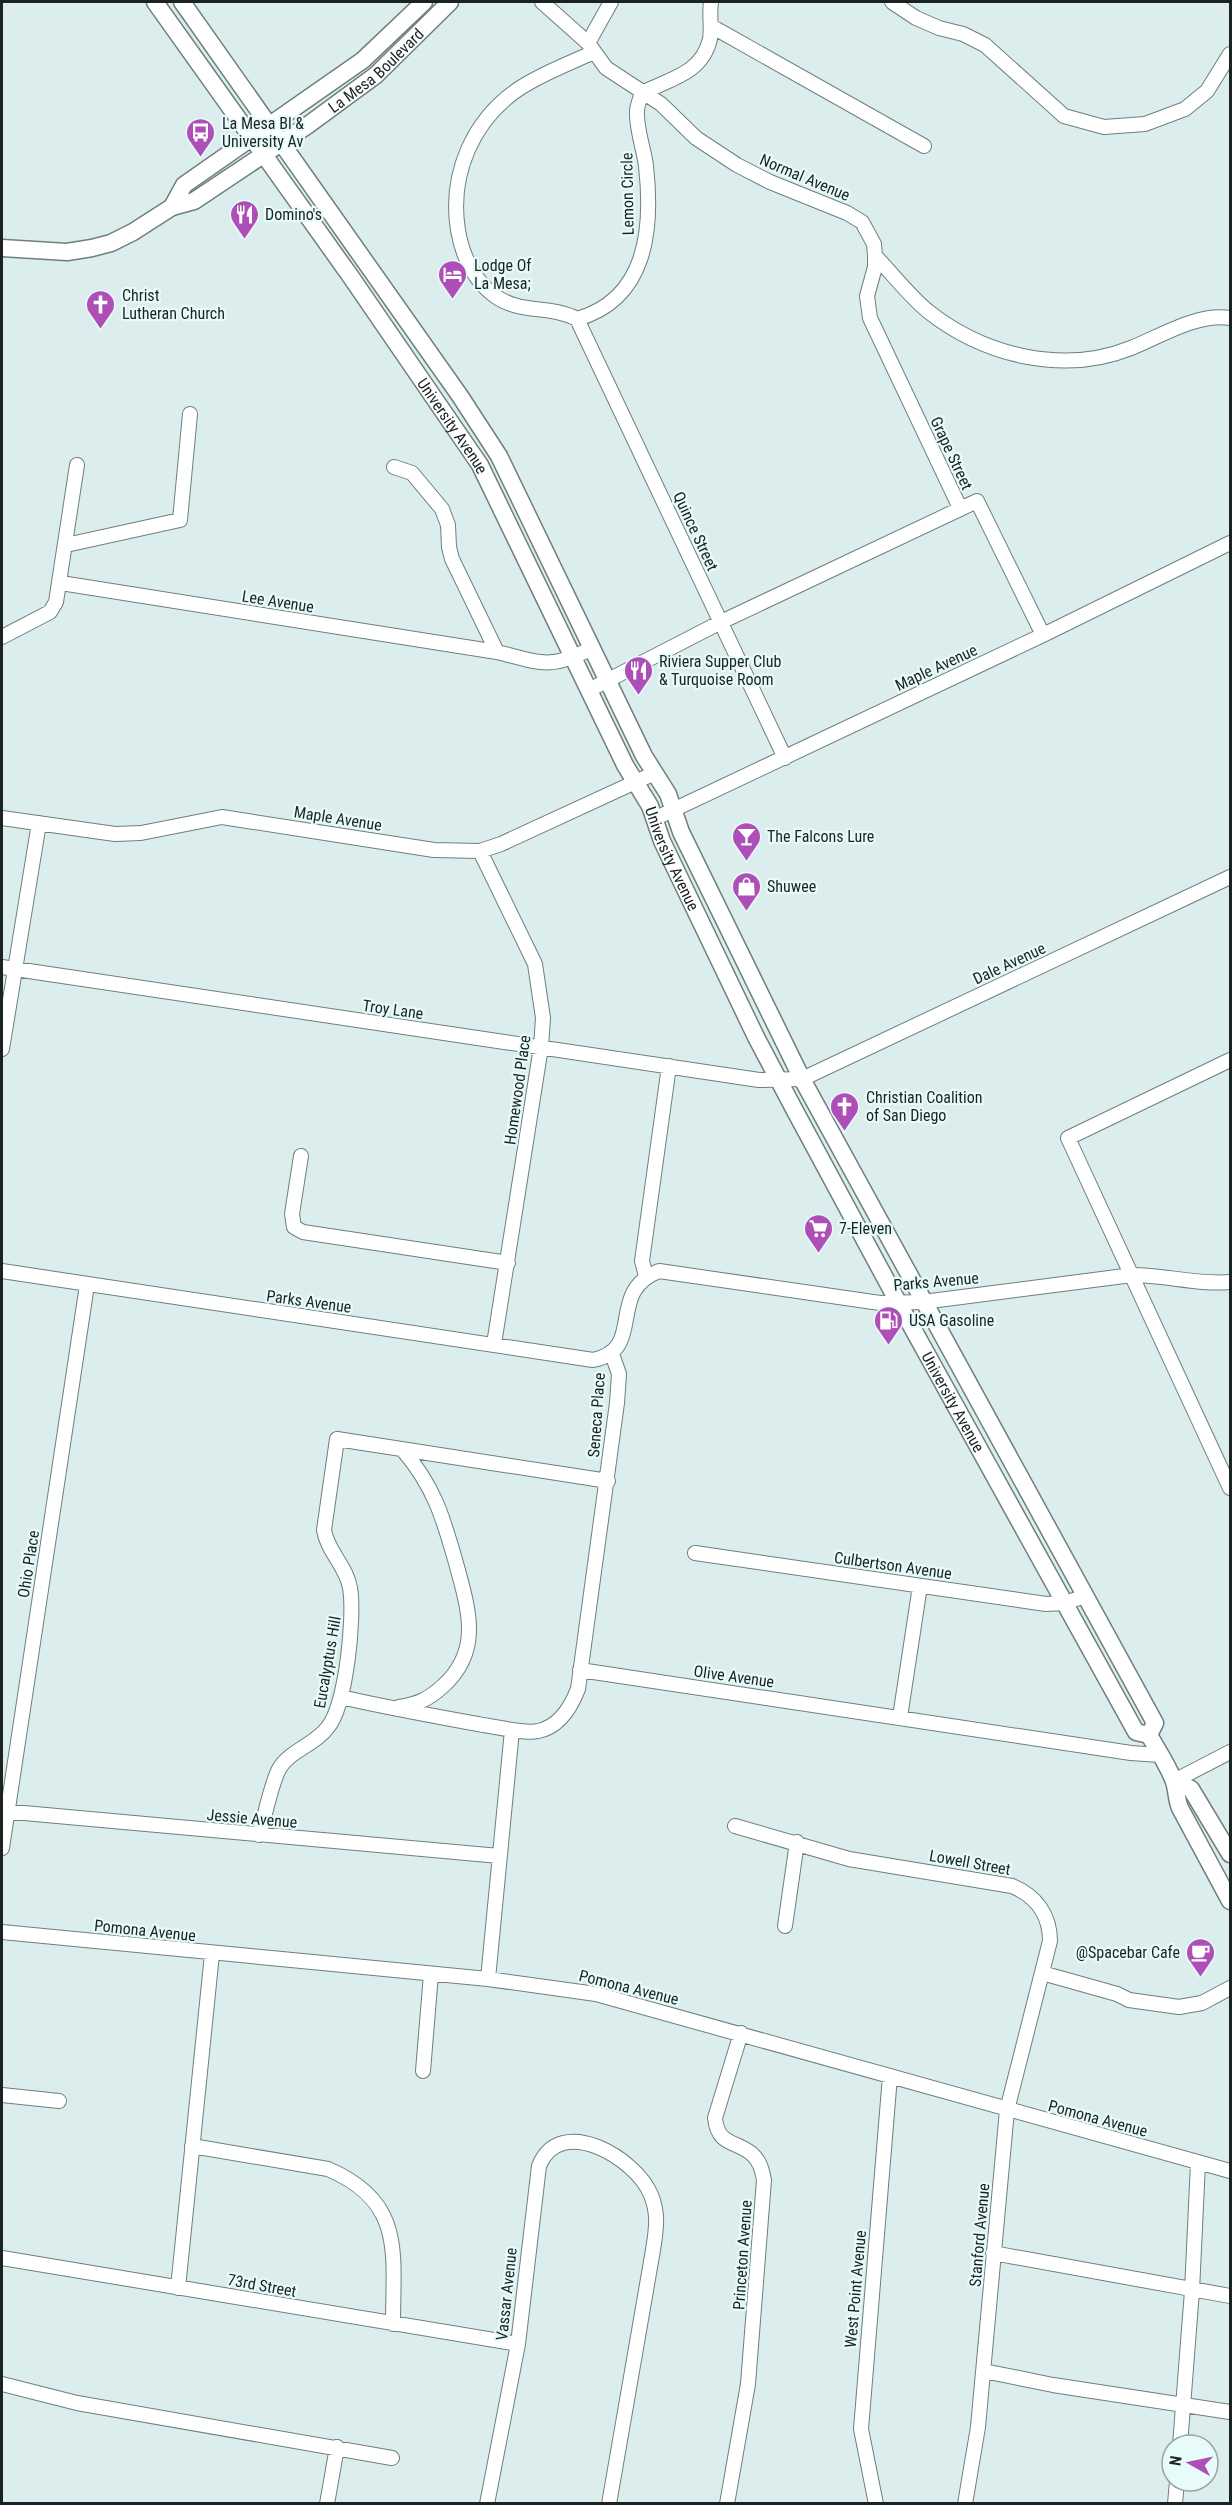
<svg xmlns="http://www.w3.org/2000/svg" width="1232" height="2505" font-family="'Roboto Condensed',sans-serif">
  <rect width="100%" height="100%" fill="#dbeeed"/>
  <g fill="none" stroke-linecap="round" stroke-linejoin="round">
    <defs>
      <path id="minor" d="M542,2L588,43L606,68L661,104L696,138L737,165L770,182L847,213L862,222L874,244L875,256C893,274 909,296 929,312C985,356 1064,375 1131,348C1161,336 1197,313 1230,318
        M892,2L916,18L939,28L963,34L985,45L1064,116L1104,127L1145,124L1185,109L1207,91L1230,54
        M711,26L924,146
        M588,43L611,2
        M594,52C570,63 543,73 520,88C473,119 449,174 458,230C462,255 474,281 495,296C520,314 551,305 577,319C647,299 653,229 646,166C644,149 636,129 637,111C637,106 640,99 642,93C669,79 702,74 710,39C712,27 709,14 711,2
        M875,256V267L867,296L870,318L960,508
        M577,319L785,758
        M394,467L412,473L442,509L448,525L449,547L452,559L497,652
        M66,545L180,520L190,414
        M61,583L497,652C541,663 550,670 592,648
        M2,637L50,612L56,602L77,465
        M589,690L721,622L977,501L1043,635
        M2,818L115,834L141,833L222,817L434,850L480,851L501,844L655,773
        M654,819L1043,635L1230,543
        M480,851L535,964L543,1018L541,1047L494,1344
        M2,967L759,1080L802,1079L1230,877
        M2,1049L39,823
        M1230,1060L1068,1138L1230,1488
        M301,1156L292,1214L294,1227L303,1232L508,1263
        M2,1271L593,1360C647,1349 605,1292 659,1271L880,1303L923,1302L1132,1275C1165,1275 1198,1285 1230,1282
        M646,1276L642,1261L669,1066
        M695,1553L1046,1604L1065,1603L1085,1596
        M580,1670L1131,1753L1160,1755
        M341,1697C388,1708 435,1716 483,1725C498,1727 524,1734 538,1731C559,1727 571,1707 578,1689L617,1403L619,1374L612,1354
        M399,1707C418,1704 429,1699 443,1686C483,1650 468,1608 456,1563C443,1517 434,1486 402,1449
        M900,1717L920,1586
        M1174,1781L1230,1752
        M2,1811L499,1856
        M735,1826L849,1859L1012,1886C1036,1896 1050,1915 1050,1941L1007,2110L978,2427L965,2504
        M259,1835C265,1817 271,1784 279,1769C289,1751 316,1744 328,1727C346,1706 355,1616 350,1588C347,1567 327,1551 324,1530L337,1439L608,1481
        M2,1848L87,1285
        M785,1926L797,1842
        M2,1932L488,1979L596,1994L1230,2171
        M1042,1973L1117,1994L1129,2000L1179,2007L1202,2003L1230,1988
        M488,1979L512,1730
        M423,2071L431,1974
        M2,2095L59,2101
        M192,2146L328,2169C405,2202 393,2253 393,2324
        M993,2253L1230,2296
        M2,2258L518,2344
        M178,2288L212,1954
        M984,2371L1053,2385L1230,2412
        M2,2384L77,2403L392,2458
        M1180,2445L1192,2291L1198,2163
        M327,2504L337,2447
        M487,2504L518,2344L539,2166C560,2113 636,2158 651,2195C659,2214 656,2231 653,2250L609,2504
        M727,2504L748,2384L764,2180C762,2170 760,2161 752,2154C735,2140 718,2146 715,2118L741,2033
        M876,2504L861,2429L890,2076
        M1175,2504L1177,2481"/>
      <g id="major">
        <path id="s1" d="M155,2L351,277L480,465L625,765L650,806L662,841L756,1037L794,1109L898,1302L1136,1732L1149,1735C1157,1749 1167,1764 1173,1779C1177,1788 1176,1799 1180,1808L1230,1901"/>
        <path d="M182,2L460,396L499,456L644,756L668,794L681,832L802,1079L1155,1723L1149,1735"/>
        <path d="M172,207L184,185L363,60L424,2"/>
        <path id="s2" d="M2,248L67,252L92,248L111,243L133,232L172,207L194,201L308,125L376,75L450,2"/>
        <path d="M1174,1781L1191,1789L1230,1854"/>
      </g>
    </defs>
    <use href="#minor" stroke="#6e7f7e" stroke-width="16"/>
    <use href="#major" stroke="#6e7f7e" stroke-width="19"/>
    <use href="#minor" stroke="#fff" stroke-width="14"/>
    <use href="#major" stroke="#fff" stroke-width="16"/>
  </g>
  <defs>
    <symbol id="bus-pin" viewBox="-11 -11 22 30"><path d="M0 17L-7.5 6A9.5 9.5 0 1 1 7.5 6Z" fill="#ae4fb8" stroke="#e8fbfb"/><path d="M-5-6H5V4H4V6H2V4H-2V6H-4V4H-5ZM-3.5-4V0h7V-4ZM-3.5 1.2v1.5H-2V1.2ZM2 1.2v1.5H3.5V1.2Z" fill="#fff"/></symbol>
    <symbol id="restaurant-pin" viewBox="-11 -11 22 30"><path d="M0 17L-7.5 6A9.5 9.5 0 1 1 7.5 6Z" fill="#ae4fb8" stroke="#e8fbfb"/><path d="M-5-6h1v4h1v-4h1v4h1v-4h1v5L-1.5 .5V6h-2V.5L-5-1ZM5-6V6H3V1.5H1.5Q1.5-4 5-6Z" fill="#fff"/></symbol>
    <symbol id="hotel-pin" viewBox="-11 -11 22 30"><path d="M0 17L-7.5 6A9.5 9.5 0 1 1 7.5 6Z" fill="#ae4fb8" stroke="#e8fbfb"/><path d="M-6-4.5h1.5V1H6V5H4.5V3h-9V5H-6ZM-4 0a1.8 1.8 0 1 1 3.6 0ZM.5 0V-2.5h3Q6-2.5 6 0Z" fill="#fff"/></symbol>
    <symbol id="church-pin" viewBox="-11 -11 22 30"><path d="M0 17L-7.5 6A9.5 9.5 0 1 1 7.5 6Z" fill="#ae4fb8" stroke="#e8fbfb"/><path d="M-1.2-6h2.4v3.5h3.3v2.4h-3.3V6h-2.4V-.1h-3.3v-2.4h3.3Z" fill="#fff"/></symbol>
    <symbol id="bar-pin" viewBox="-11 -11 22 30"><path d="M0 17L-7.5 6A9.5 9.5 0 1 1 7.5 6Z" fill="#ae4fb8" stroke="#e8fbfb"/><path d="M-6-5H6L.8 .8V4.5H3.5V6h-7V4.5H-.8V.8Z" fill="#fff"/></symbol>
    <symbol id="shop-pin" viewBox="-11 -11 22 30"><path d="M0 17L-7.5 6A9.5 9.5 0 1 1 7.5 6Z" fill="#ae4fb8" stroke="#e8fbfb"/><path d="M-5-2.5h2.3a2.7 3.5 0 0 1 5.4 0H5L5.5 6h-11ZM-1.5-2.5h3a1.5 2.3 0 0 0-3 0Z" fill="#fff"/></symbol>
    <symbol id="supermarket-pin" viewBox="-11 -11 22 30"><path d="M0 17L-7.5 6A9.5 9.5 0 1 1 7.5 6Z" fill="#ae4fb8" stroke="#e8fbfb"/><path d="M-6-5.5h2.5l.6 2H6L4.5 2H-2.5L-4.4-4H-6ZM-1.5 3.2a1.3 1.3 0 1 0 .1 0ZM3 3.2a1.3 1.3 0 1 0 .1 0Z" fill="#fff"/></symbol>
    <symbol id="fuel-pin" viewBox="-11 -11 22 30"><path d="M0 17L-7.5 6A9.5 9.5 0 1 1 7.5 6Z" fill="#ae4fb8" stroke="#e8fbfb"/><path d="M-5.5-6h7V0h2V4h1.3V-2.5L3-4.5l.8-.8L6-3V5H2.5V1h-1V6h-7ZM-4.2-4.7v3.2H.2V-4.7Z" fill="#fff"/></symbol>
    <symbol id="cafe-pin" viewBox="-11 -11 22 30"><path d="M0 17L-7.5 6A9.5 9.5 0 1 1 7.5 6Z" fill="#ae4fb8" stroke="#e8fbfb"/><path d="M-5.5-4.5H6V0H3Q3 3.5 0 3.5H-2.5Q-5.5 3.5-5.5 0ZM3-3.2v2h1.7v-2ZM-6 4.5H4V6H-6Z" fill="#fff"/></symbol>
  </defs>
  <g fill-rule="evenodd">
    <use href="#bus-pin" x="184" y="116" width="33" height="45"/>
    <use href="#restaurant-pin" x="228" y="198" width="33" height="45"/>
    <use href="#hotel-pin" x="436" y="258" width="33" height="45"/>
    <use href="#church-pin" x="84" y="288" width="33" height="45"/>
    <use href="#restaurant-pin" x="622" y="654" width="33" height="45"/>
    <use href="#bar-pin" x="730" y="820" width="33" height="45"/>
    <use href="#shop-pin" x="730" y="870" width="33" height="45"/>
    <use href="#church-pin" x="828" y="1090" width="33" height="45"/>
    <use href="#supermarket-pin" x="802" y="1212" width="33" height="45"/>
    <use href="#fuel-pin" x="872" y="1304" width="33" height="45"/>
    <use href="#cafe-pin" x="1184" y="1936" width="33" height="45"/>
  </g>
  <g text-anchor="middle" stroke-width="4.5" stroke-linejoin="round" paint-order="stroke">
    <g font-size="16" fill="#1b2222" stroke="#e8fbfb">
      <text dy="6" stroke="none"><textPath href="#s2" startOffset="428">La Mesa Boulevard</textPath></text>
      <text transform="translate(805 177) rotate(23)" y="6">Normal Avenue</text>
      <text transform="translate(627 194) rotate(-91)" y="6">Lemon Circle</text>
      <text dy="6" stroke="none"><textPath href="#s1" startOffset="518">University Avenue</textPath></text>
      <text transform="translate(952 453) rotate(65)" y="6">Grape Street</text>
      <text transform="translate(696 531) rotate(65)" y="6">Quince Street</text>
      <text transform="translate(278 601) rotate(9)" y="6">Lee Avenue</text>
      <text transform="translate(936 667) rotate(-25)" y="6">Maple Avenue</text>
      <text transform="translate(338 818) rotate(9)" y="6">Maple Avenue</text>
      <text dy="6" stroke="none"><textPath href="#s1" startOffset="1004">University Avenue</textPath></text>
      <text transform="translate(1009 963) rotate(-25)" y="6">Dale Avenue</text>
      <text transform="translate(393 1009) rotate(8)" y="6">Troy Lane</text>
      <text transform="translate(517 1090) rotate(-82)" y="6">Homewood Place</text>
      <text transform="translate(936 1281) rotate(-5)" y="6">Parks Avenue</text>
      <text transform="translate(309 1301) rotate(8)" y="6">Parks Avenue</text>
      <text dy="6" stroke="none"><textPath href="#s1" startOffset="1616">University Avenue</textPath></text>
      <text transform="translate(596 1415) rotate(-86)" y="6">Seneca Place</text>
      <text transform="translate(28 1564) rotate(-81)" y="6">Ohio Place</text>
      <text transform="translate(893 1565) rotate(8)" y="6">Culbertson Avenue</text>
      <text transform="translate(327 1662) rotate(-80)" y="6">Eucalyptus Hill</text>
      <text transform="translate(734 1676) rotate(8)" y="6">Olive Avenue</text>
      <text transform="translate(252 1818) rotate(5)" y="6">Jessie Avenue</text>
      <text transform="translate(970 1862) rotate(10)" y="6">Lowell Street</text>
      <text transform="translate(145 1930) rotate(6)" y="6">Pomona Avenue</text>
      <text transform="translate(629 1987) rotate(14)" y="6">Pomona Avenue</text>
      <text transform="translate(1098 2118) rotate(15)" y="6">Pomona Avenue</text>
      <text transform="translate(979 2235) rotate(-85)" y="6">Stanford Avenue</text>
      <text transform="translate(742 2255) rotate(-86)" y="6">Princeton Avenue</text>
      <text transform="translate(262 2285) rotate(10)" y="6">73rd Street</text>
      <text transform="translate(855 2289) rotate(-85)" y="6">West Point Avenue</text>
      <text transform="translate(506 2294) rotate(-84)" y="6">Vassar Avenue</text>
    </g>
    <g font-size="16" fill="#1b2222" stroke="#e8fbfb" text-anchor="start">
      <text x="222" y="129">La Mesa Bl &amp;<tspan x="222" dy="18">University Av</tspan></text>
      <text x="265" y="220">Domino's</text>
      <text x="474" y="271">Lodge Of<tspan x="474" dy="18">La Mesa;</tspan></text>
      <text x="122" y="301">Christ<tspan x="122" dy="18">Lutheran Church</tspan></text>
      <text x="659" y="667">Riviera Supper Club<tspan x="659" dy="18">&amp; Turquoise Room</tspan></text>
      <text x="767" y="842">The Falcons Lure</text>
      <text x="767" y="892">Shuwee</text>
      <text x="866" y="1103">Christian Coalition<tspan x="866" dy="18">of San Diego</tspan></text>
      <text x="839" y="1234">7-Eleven</text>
      <text x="909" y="1326">USA Gasoline</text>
      <text x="1180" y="1958" text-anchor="end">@Spacebar Cafe</text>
    </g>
  </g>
  <rect width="1232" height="2505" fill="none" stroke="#1b2222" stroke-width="6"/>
  <g transform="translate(1190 2463) rotate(279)"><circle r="28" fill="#e8fbfb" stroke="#96a4a4" stroke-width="1.5"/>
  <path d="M0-4.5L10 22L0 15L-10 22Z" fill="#ae4fb8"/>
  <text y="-9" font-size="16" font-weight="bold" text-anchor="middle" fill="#1b2222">N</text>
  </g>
</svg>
